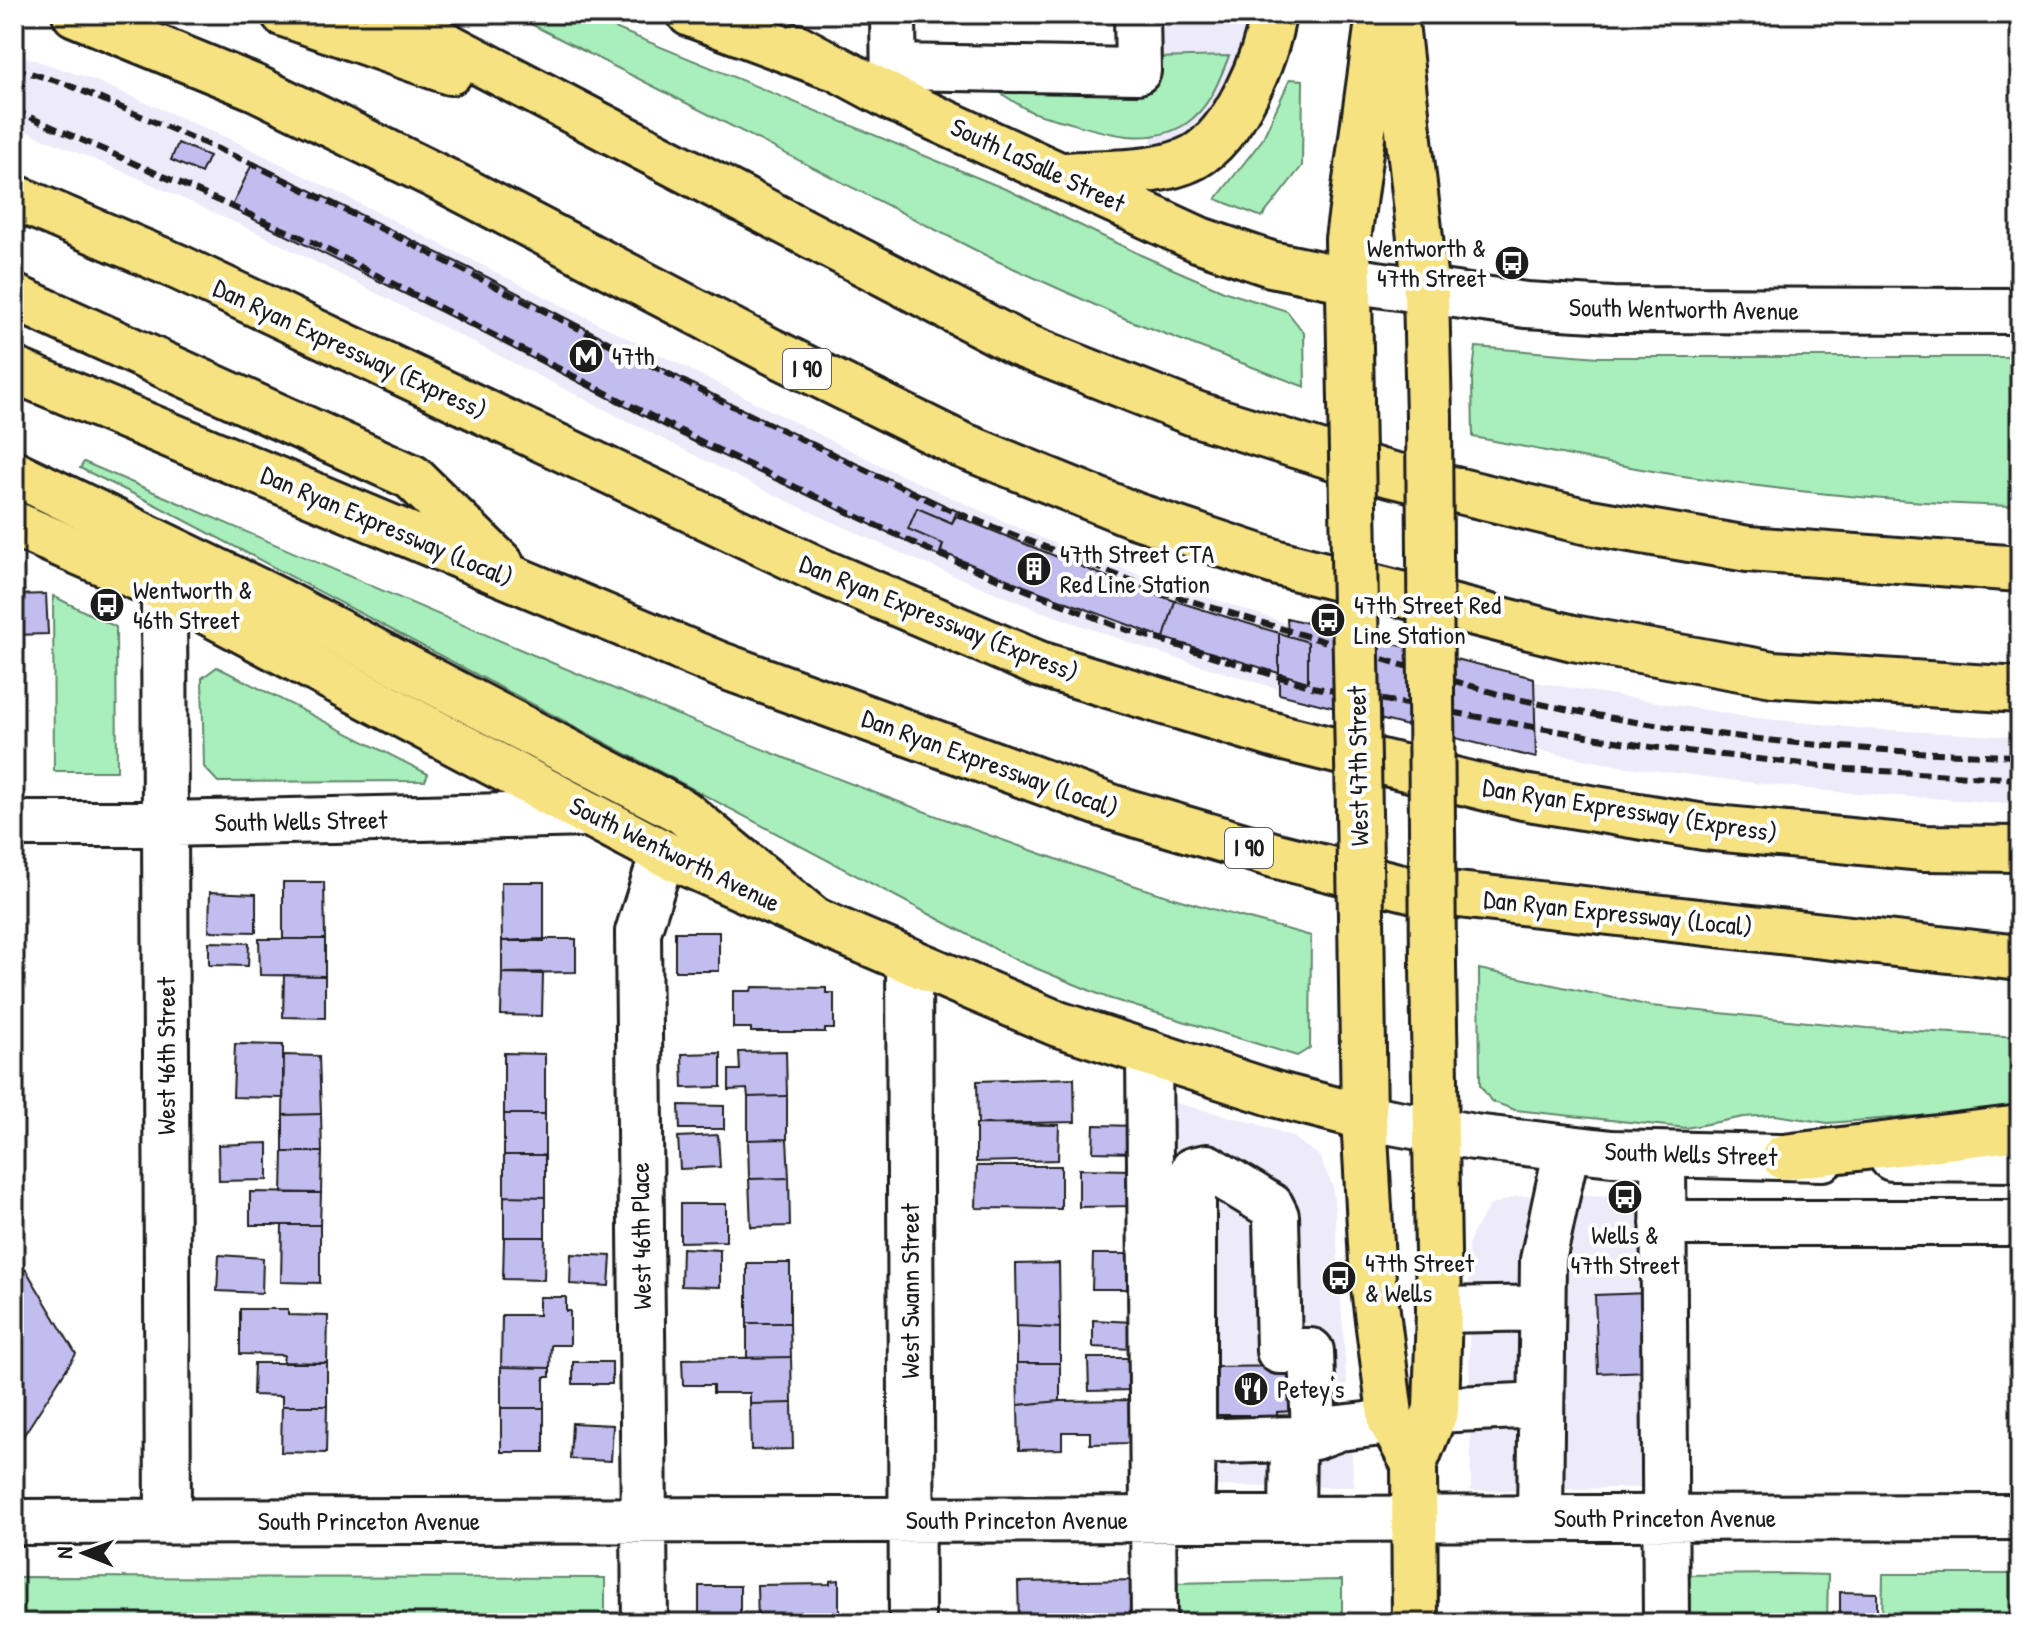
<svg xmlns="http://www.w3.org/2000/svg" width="2034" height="1637" font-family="'Patrick Hand',sans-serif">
  <rect width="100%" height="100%" fill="#fff"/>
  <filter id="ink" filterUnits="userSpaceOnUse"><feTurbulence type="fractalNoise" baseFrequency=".0125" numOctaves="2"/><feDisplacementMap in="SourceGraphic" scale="16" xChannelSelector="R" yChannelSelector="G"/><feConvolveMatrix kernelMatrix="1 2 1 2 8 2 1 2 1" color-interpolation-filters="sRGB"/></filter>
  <g filter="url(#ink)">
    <path fill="#edebfa" d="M1151,14H1254L1242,60L1205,122L1178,139L1151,146Z
      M14,53L94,80L239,143L886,468L1039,537L1146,577L1295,626L1504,677L1748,717L1867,729L2020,737V804L1837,792L1745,782L1620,766L1500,743L1272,687L1153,651L1040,611L909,557L759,488L260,234L138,178L14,126Z
      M1149,1096L1258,1124L1293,1137L1319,1156L1333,1187L1354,1487L1153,1486Z
      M1662,1195L1665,1487L1471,1491L1468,1244L1475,1229L1489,1206L1517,1196Z"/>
    <path fill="#a8efbc" stroke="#62866c" stroke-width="2" d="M511,14H581L1010,191L1143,256L1226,292L1287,311L1304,333L1305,387L1126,319L995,260Z
      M1229,56C1219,81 1210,107 1187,123C1150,148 1105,133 1067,122C1056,119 1043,116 1032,112C1017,105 1003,94 990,86L1151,58Z
      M1290,79L1303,80L1302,166L1262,217L1216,199L1262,140Z
      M1476,347L1599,357H2020V500L2012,506C1902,503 1792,492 1683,476C1613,465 1543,450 1473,437L1472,379Z
      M84,462C434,612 783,770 1145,889C1199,907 1256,920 1311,936L1310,1048L1297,1056L1108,998L1016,960L154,504L80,468Z
      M53,596L116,627L117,771H54Z
      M217,667L428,774L425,781L218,782L204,767L202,678Z
      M1479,969L1651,1006L1867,1028L2020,1037V1108L1828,1123L1775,1115L1744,1117L1686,1128L1515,1110L1491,1101L1480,1085Z
      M1791,1574L1828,1575L1827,1623H1676V1575Z
      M1883,1574H2020V1623H1882Z
      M14,1577L605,1578V1623H14Z
      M1342,1580V1623H1170L1169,1583Z"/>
    <path fill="#c2bdef" stroke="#1c1c1c" stroke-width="2" d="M178,143L209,156L201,173L171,160Z
      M253,162L485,276L729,403L957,511L952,523L917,508L908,529L943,544L939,556L706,448L460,321L231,208Z
      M917,508L952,523L956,516L1122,583L1175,601L1164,638L1024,586L941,552L943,544L908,529Z
      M46,594L48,634L14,635V595Z
      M1175,601L1308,642V682L1164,638Z
      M1287,618L1534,678L1536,758L1279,694V633L1288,636Z
      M283,882H324L325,939H283Z
      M501,882H544V941H502Z
      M210,892L256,894V932L209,931Z
      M675,932H719V971H675Z
      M259,939H325V976L260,975Z
      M544,939H576V972L502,973V941Z
      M209,942L249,943L248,966L209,965Z
      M502,973L543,974L542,1016L501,1015Z
      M284,975L325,976V1018L283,1017Z
      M752,987L826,988V993H834V1029H825V1032H751V1028H733V991H751Z
      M235,1044L283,1045V1098L233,1097Z
      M786,1051L787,1096L748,1097L747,1089L729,1090V1070H740L739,1052Z
      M504,1053L545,1054V1114H504Z
      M721,1053V1087L683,1088L682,1054Z
      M284,1055L319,1056L321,1114L283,1115Z
      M1074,1078L1075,1122L978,1124L977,1081Z
      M787,1096V1139L748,1140V1097Z
      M679,1105L724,1106V1129H680Z
      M321,1114L322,1152H283V1115Z
      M504,1114H545V1155H504Z
      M976,1124L1059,1125L1058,1160L976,1162Z
      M1094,1125L1136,1126L1134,1153L1093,1152Z
      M718,1135L720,1167L680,1169L678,1137Z
      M787,1139L789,1178L749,1179L748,1140Z
      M268,1143V1180L219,1181L218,1145Z
      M283,1152H322L321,1193H282Z
      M504,1155H545V1197L504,1196Z
      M977,1166H1061V1209L976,1208Z
      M1079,1169L1131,1170L1130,1206L1079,1207Z
      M789,1178L790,1226L751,1227L749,1179Z
      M250,1192L321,1193L320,1225H250Z
      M504,1196L545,1197V1237H504Z
      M680,1204H726V1241L680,1242Z
      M282,1225H320V1283L281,1282Z
      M504,1237H545L544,1280L503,1279Z
      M682,1248L720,1250V1287L681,1286Z
      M571,1254L611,1256L609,1286L570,1284Z
      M1093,1254H1134V1289H1092Z
      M219,1255L263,1258L262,1293L217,1291Z
      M747,1263H790V1323H747Z
      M1059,1263L1060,1328L1017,1326L1016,1264Z
      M14,1270H26L76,1354L22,1438L14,1437Z
      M1648,1293L1650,1371L1598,1373L1595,1295Z
      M539,1297H566V1311H570V1345H551L550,1368L501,1367L502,1315H539Z
      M240,1309H288V1315L328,1316L327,1363L283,1362L284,1355L240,1354Z
      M1093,1320L1133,1322L1132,1349L1093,1347Z
      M747,1323H790L791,1357L747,1358Z
      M1017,1326L1060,1328V1363H1017Z
      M791,1357L792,1403L750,1404V1393H713V1385H683L682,1359Z
      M1088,1358H1132V1390L1089,1391Z
      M573,1362H612V1384H573Z
      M254,1363H327V1406H282V1396L253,1395Z
      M1017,1363H1060V1401L1018,1405Z
      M1295,1366V1411L1277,1412V1435H1249L1248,1415H1209L1207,1367Z
      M501,1367L550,1368V1377H544V1408H501Z
      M1132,1400L1133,1443L1090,1444V1432H1062V1449L1019,1450L1018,1405L1060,1401Z
      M792,1403L793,1449L751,1450L750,1404Z
      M282,1406H327L326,1453L281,1452Z
      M501,1408H544V1452H501Z
      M572,1423L613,1425L611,1461L570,1459Z
      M839,1580V1623H758L757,1585L830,1584V1581Z
      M1140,1580L1141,1621L1096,1622V1615H1060L1059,1623H1019L1018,1582Z
      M699,1586H740V1620H699Z
      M1840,1592L1877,1593V1623H1840Z
      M1580,1618V1623H1489V1619Z"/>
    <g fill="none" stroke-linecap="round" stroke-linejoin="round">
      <defs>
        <path id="minor" d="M893,14L894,97
          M894,67L1138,71L1137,14
          M1349,280L1526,305L1613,310L2020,311
          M164,589L168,1522
          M14,824H165L589,814
          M909,960L912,1623
          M1149,1053L1154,1623
          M1364,1117L1474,1137L1612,1153L1823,1158
          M1663,1155L1666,1623
          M1892,1158L2020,1159
          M1663,1223H2020
          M1439,1310L1542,1308
          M1436,1410L1541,1405
          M1314,1437L1311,1351H1279L1276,1216L1271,1206L1207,1167L1193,1170V1442L1293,1439L1314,1437L1339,1428L1391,1422
          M1540,1518L1543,1260L1567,1148
          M1191,1519L1193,1442
          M1292,1519L1293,1439
          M14,1522L2020,1517
          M645,1623L638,932L663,853"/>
        <path id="major" d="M1395,14L1426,292L1429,417
          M797,47L894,99L1200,240L1271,264L1349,280
          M1066,175C1104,172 1160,175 1194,157C1235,134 1266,58 1273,14
          M1351,401L1348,239L1379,14
          M14,524L164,589L663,853L814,920L1058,1024L1278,1095L1364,1117
          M1361,916L1364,1117L1373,1280L1391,1422L1414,1464
          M1415,1623L1414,1464L1436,1410L1439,1310L1433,966"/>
        <path id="highway" d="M75,14L256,88L446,181L769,350L959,444L1134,515L1278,563L1573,638L1773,674L2020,690
          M284,14L450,72
          M387,14L1019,344L1196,414L1381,472L1584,521L1748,549L2020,569
          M690,14L829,66
          M14,197L178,267L823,572L1039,664L1280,737L1523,797L1704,827L1923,848L2020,849
          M14,297L412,477L501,564
          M14,370L721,665L1114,808L1277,856L1414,890L2020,958
          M14,473L277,600L683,812L814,920
          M1784,1157L2020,1128"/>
      </defs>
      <use href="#minor" stroke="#1c1c1c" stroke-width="50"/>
      <use href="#major" stroke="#1c1c1c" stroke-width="50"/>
      <use href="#highway" stroke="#1c1c1c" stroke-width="50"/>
      <use href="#minor" stroke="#fff" stroke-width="44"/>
      <use href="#major" stroke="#f6e281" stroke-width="44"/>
      <use href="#highway" stroke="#f6e281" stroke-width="44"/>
      <path stroke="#1c1c1c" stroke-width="6" stroke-dasharray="12 6" stroke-linecap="butt" d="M14,68L66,84L253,164L728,404L945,508L1158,591L1501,695C1670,735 1847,752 2020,756
        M14,110L314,243L706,444L852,514L942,556L1121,628L1312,687L1517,724L1651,747L1848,769L2020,779"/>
      <defs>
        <path id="major-bridge" d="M1351,401L1361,916
          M1429,417L1433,966"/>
      </defs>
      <use href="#major-bridge" stroke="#1c1c1c" stroke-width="50" stroke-linecap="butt"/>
      <use href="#major-bridge" stroke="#f6e281" stroke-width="44"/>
    </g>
  </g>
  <defs>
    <symbol id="bus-disc" viewBox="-11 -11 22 22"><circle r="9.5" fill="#1c1c1c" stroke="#fff"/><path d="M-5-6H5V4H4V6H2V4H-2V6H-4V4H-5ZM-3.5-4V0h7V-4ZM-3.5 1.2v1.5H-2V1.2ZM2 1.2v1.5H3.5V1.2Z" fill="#fff"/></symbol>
    <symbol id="metro-disc" viewBox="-11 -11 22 22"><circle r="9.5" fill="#1c1c1c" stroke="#fff"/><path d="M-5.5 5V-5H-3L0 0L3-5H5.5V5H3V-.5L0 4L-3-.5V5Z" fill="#fff"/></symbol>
    <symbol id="building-disc" viewBox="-11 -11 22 22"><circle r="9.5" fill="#1c1c1c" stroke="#fff"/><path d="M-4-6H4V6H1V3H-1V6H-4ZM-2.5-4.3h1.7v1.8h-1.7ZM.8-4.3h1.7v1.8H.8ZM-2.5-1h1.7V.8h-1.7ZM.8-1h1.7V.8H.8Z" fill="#fff"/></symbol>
    <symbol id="restaurant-disc" viewBox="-11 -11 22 22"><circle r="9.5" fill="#1c1c1c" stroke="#fff"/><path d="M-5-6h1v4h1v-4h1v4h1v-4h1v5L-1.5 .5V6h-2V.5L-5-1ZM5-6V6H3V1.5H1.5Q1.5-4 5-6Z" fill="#fff"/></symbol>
  </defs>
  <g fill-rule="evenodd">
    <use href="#bus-disc" x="1492" y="243" width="40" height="40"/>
    <use href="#metro-disc" x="566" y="336" width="40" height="40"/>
    <use href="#building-disc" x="1014" y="549" width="40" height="40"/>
    <use href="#bus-disc" x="87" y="585" width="40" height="40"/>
    <use href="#bus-disc" x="1308" y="600" width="40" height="40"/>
    <use href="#bus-disc" x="1605" y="1177" width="40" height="40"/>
    <use href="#bus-disc" x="1319" y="1258" width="40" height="40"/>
    <use href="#restaurant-disc" x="1231" y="1369" width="40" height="40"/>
  </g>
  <g text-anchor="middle" stroke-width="8" stroke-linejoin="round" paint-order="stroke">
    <g fill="#fff" stroke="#606060" stroke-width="2">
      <rect x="783" y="349" width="48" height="40" rx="6"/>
      <rect x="1225" y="828" width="48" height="40" rx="6"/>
    </g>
    <g font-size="24" font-weight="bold" fill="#1c1c1c">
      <text x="807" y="377">I 90</text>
      <text x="1249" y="856">I 90</text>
    </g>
    <g font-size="26" fill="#1c1c1c" stroke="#fff">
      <text transform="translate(1038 165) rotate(25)" y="9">South LaSalle Street</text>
      <text transform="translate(1684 309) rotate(1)" y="9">South Wentworth Avenue</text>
      <text transform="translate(350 349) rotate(25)" y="9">Dan Ryan Expressway (Express)</text>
      <text transform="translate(387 526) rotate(23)" y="9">Dan Ryan Expressway (Local)</text>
      <text transform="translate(939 618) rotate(22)" y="9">Dan Ryan Expressway (Express)</text>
      <text transform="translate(990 763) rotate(20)" y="9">Dan Ryan Expressway (Local)</text>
      <text transform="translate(1358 766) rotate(-91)" y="9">West 47th Street</text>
      <text transform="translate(1630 810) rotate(9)" y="9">Dan Ryan Expressway (Express)</text>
      <text transform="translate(301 821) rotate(-1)" y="9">South Wells Street</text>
      <text transform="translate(675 854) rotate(26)" y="9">South Wentworth Avenue</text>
      <text transform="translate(1618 913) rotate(6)" y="9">Dan Ryan Expressway (Local)</text>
      <text transform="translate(166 1056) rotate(-90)" y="9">West 46th Street</text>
      <text transform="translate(1691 1154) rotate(2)" y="9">South Wells Street</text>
      <text transform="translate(641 1236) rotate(-91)" y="9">West 46th Place</text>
      <text transform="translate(910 1291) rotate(-90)" y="9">West Swann Street</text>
      <text x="1665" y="1527">South Princeton Avenue</text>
      <text x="1017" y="1529">South Princeton Avenue</text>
      <text x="369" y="1530">South Princeton Avenue</text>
    </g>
    <g font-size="26" fill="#1c1c1c" stroke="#fff" text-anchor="start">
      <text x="1486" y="257" text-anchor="end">Wentworth &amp;<tspan x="1486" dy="30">47th Street</tspan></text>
      <text x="612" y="365">47th</text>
      <text x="1060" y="563">47th Street CTA<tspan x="1060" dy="30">Red Line Station</tspan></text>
      <text x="133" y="599">Wentworth &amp;<tspan x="133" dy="30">46th Street</tspan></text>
      <text x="1354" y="614">47th Street Red<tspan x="1354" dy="30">Line Station</tspan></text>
      <text x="1625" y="1244" text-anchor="middle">Wells &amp;<tspan x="1625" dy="30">47th Street</tspan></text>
      <text x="1365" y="1272">47th Street<tspan x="1365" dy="30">&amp; Wells</tspan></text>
      <text x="1277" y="1398">Petey's</text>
    </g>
  </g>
  <rect width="2034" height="1637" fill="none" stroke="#fff" stroke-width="48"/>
  <rect x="24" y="24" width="1986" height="1589" fill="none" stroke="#1c1c1c" stroke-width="3" filter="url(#ink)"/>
  <g transform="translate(84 1553) rotate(271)" stroke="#ffffff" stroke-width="6" paint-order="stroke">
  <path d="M0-6L14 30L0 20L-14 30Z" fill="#1c1c1c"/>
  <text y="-12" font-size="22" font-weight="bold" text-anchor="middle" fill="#1c1c1c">N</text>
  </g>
</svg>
